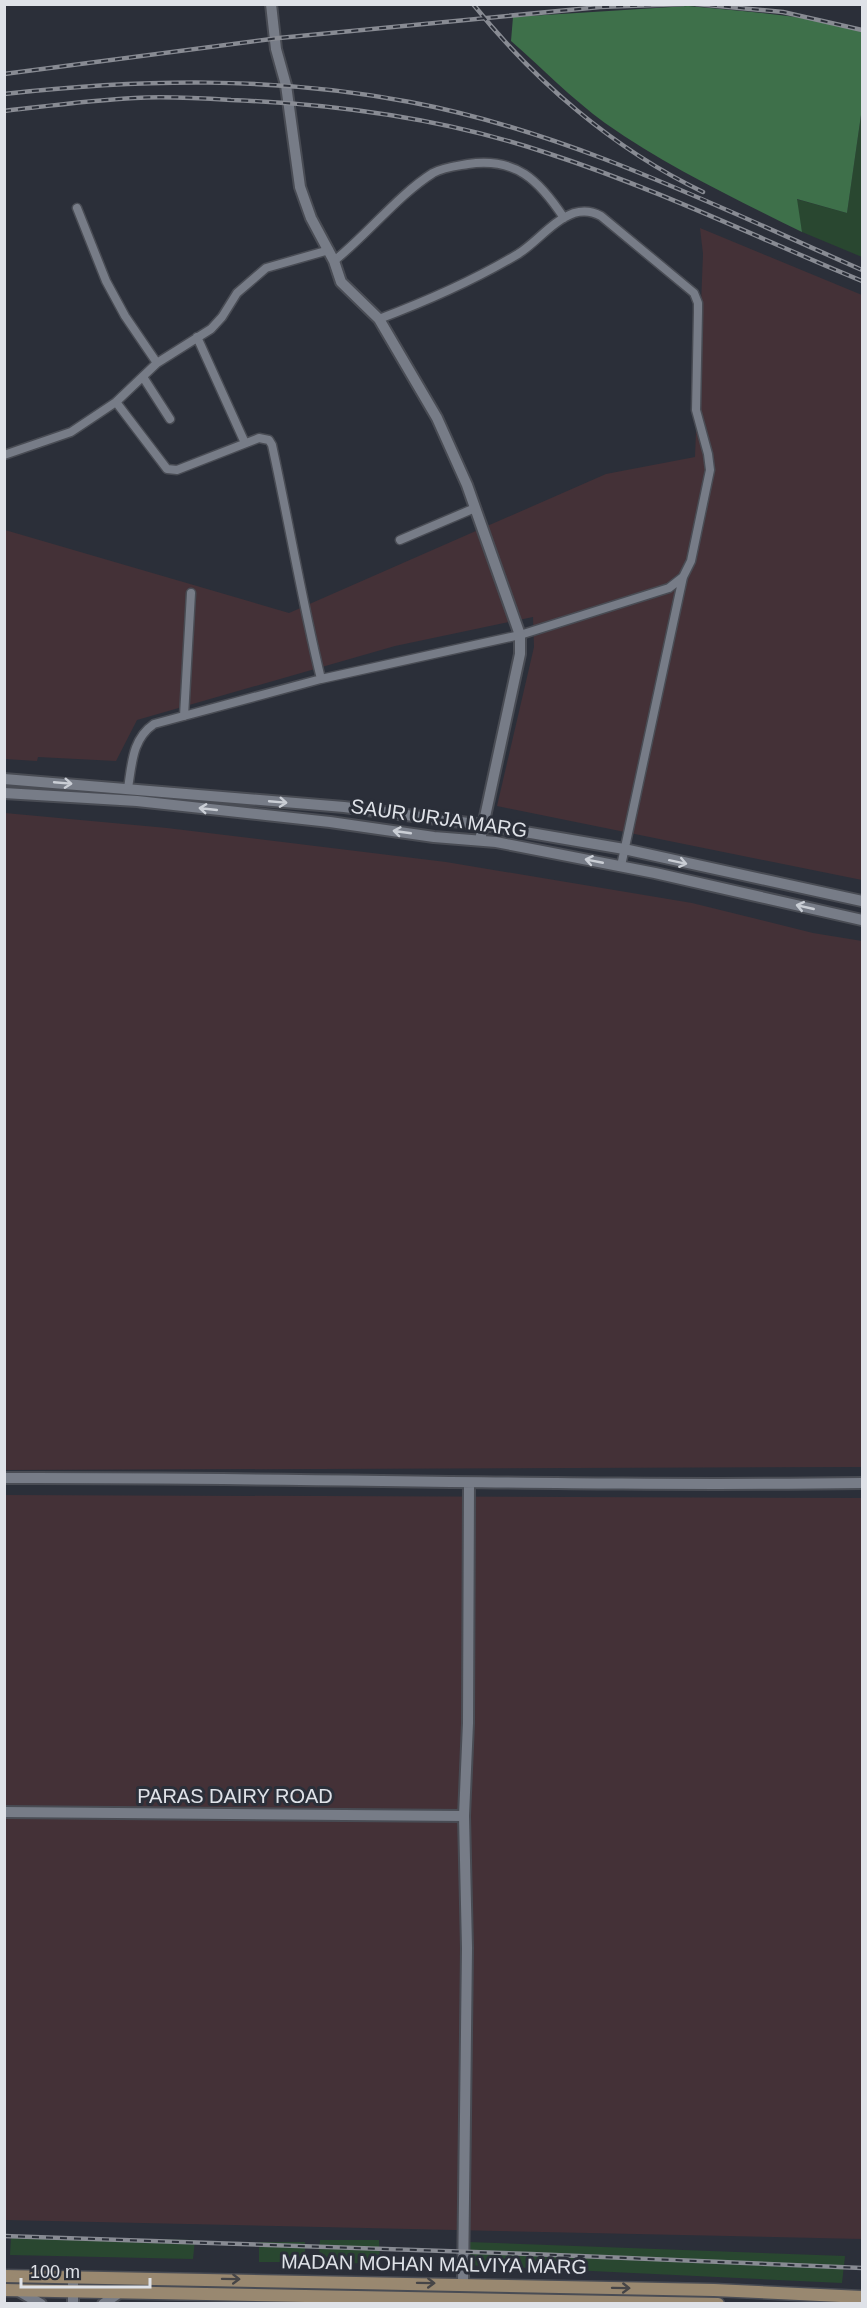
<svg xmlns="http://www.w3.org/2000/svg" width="867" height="2308" font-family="Arial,sans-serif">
  <rect width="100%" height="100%" fill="#2b2f39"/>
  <path fill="#443137" d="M700,228L862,295V880L497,806L534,647L533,617L395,646L137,720L116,761L38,757L37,761L5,759V530L289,613L606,474L695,457L703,254Z
    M5,813L167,828L446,862L692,903L813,933L862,941V1467L5,1470Z
    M5,1495L862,1498V2239L5,2220Z"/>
  <path fill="#294730" d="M862,108V257L802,232L796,199L847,213Z
    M11,2237L195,2240L193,2259L10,2255Z
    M320,2240H379L380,2264L319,2262Z
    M259,2242H305V2262H259Z
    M468,2242L845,2256L842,2283L466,2265Z"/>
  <path fill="#3e704a" d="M688,6C746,12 807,14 862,32V108L847,213L797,199L802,232C734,198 667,167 605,123C572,99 542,68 511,41L513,17Z"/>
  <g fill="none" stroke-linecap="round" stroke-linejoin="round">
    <defs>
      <path id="minor" d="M77,208L106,281L125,316L157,363
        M334,261C368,234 398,195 433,173C444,167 457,166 468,164C516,157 539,180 564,218
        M379,319C427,301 473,281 518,254C537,242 552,221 574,213C584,210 592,211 601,216L694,293L698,303V312L696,410L708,454L710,470L691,561L683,577L621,866
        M197,337L245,443
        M143,377L170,419
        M116,402L167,469L177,470L259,438L269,440L272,445C289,523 302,601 321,679
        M4,455L71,432L116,402L157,363L211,329L222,317L237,293L266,268L329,250
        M400,540L475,508
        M184,716L191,593
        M128,788C132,764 132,739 154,724L321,679L520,635L669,588L683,577"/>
      <path id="tertiary" d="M271,4L276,49L286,85L300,187L311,218L334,261L341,282L379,319L437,418L467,485L520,635V654L480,840
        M4,779L344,807L484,825L624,849L862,901
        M4,793L137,801L330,822L434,837L496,842L655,873L862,920
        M4,1478C291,1477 576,1487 862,1483
        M4,1812L464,1816
        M463,2284L467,1948L464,1816L468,1723L469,1484
        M17,2290L41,2304
        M73,2304V2283
        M103,2304L119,2293"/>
      <path id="secondary" d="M4,2276L714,2290L862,2297
        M4,2290L718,2304"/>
    </defs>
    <use href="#minor" stroke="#494c54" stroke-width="11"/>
    <use href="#tertiary" stroke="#494c54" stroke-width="14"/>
    <use href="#secondary" stroke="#494c54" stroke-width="15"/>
    <use href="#minor" stroke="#777c87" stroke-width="8"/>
    <use href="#tertiary" stroke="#777c87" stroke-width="10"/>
    <use href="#secondary" stroke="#998870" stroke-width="12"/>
    <defs>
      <path id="rail" d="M473,4C535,82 614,149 703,192
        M696,4L783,12L862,30
        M4,74L279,38L600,7L684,4
        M4,94C140,79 276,76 410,102C568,132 716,206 862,270
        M4,111C48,106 92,100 135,98C167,96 199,98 231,100C337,104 446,119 547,153C655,188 758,238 862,281
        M4,2236L531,2254L862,2268"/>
    </defs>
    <use href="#rail" stroke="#888b93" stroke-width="4.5"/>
    <use href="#rail" stroke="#2b2f39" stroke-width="2" stroke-dasharray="7" stroke-linecap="butt"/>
  </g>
  <defs><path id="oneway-shaft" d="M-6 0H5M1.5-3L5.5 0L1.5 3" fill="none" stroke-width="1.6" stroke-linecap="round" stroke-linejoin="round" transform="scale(1.5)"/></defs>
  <g stroke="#caced5">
    <use href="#oneway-shaft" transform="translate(63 783) rotate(5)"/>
    <use href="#oneway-shaft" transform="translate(278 802) rotate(5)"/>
    <use href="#oneway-shaft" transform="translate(208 809) rotate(-174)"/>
    <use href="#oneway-shaft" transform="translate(402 832) rotate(-172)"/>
    <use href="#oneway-shaft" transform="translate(594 861) rotate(-169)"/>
    <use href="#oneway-shaft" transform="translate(678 862) rotate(12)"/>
    <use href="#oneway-shaft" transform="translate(805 907) rotate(-167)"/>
  </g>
  <g stroke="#464547">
    <use href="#oneway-shaft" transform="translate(231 2279) rotate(1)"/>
    <use href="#oneway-shaft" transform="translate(426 2283) rotate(1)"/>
    <use href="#oneway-shaft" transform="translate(621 2288) rotate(1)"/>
  </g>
  <g text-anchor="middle" stroke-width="6" stroke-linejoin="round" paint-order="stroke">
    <g font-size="20" fill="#dfe2e8" stroke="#2b2f39">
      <text transform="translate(439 818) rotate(8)" y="7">SAUR URJA MARG</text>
      <text x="235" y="1803">PARAS DAIRY ROAD</text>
      <text transform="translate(434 2264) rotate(1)" y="7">MADAN MOHAN MALVIYA MARG</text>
    </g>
  </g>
  <rect width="867" height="2308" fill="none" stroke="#dfe2e8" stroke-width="12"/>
  <path d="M21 2278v9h129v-9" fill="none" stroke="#dfe2e8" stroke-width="3"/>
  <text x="30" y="2278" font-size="18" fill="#dfe2e8" stroke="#2b2f39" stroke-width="4.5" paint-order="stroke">100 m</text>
</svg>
